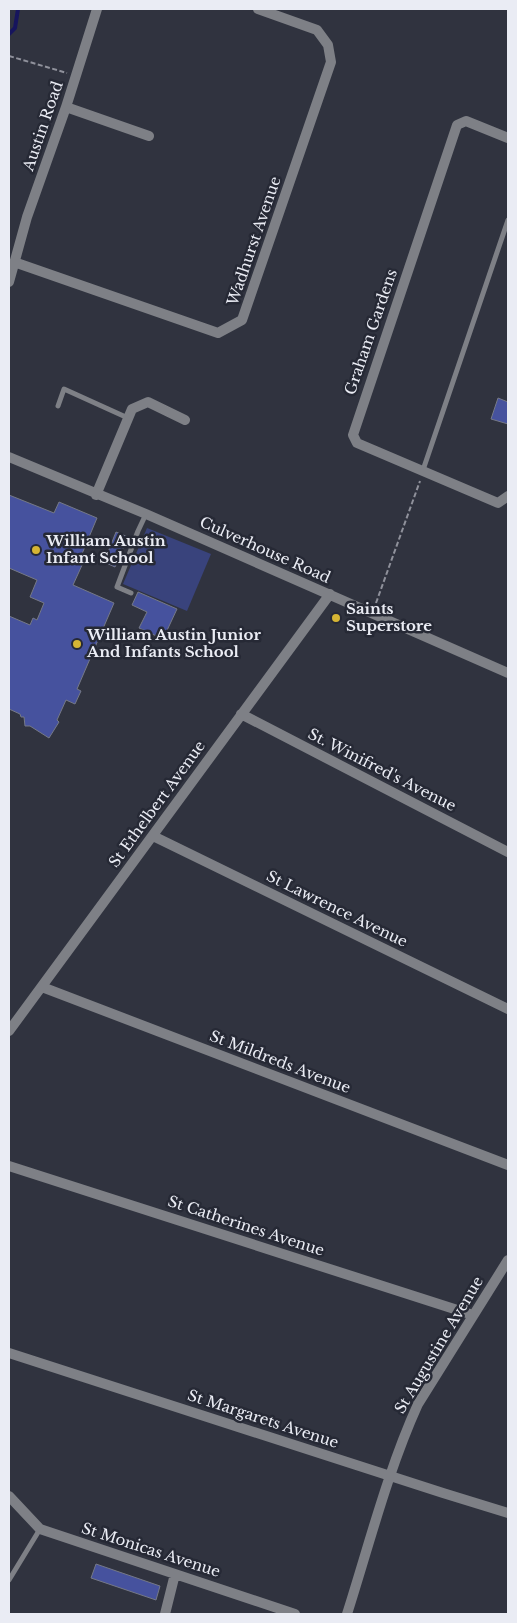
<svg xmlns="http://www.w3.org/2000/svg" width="517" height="1623" font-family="'Libre Baskerville',serif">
  <rect width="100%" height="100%" fill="#30333f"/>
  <path fill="#39437c" d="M147,528L211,554L187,611L123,584Z"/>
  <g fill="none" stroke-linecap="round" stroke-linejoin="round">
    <path stroke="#16155d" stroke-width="4" d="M9,34L15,28L18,9"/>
  </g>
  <path fill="#46529e" stroke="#757987" d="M498,398L508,402V424L491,419Z
    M9,495L54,513L59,502L97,518L79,561L83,563L73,585L114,603L77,689L81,691L75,704L66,700L57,720L59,722L49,738L30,726H25L24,717H21L20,714L9,709V616L30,625L33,618L37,620L44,603L30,597L37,580L9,568Z
    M116,532L128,537L115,567L104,562Z
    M138,592L177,609L163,639L139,628L147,612L132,605Z
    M96,1564L160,1586L156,1600L91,1578Z"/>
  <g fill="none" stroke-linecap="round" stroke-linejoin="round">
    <path stroke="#8f919b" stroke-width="2" stroke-dasharray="5 2.5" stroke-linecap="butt" d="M9,56L67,73
      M376,603L420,481"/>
    <path stroke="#7e8086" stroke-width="5" d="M58,406L64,389L128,418
      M423,470L508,220
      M131,593L117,587L138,531L146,514
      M9,1580L40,1529"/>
    <path stroke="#7e8086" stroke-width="10" d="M66,107L149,136
      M508,138L466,121L457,125L353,435L357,443L498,503L508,496
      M14,262L218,333L242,320L331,62L328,45L317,30L258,9
      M9,282L27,217L66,107L97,9
      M9,457L146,514L508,673
      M96,495L132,409L148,402L185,420
      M241,714L508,852
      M153,836L508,1009
      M42,987L508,1165
      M9,1031L330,594
      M9,1166L473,1315
      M9,1353L443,1493L508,1513
      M9,1496L40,1529L295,1614
      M165,1614L175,1574
      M347,1614C369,1545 388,1470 418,1404L508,1260"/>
  </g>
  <g fill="#d6b534" stroke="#262935" stroke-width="2">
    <circle cx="36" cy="550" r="5"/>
    <circle cx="336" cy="618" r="5"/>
    <circle cx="77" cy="644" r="5"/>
  </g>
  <g text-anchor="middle" stroke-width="5" stroke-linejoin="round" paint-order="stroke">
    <g font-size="15" fill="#eaecf4" stroke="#262935">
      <text transform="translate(43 126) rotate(-71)" y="5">Austin Road</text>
      <text transform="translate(254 241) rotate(-71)" y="5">Wadhurst Avenue</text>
      <text transform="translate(371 332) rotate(-71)" y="5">Graham Gardens</text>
      <text transform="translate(265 550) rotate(24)" y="5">Culverhouse Road</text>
      <text transform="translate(382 770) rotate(27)" y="5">St. Winifred's Avenue</text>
      <text transform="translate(157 804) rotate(-54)" y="5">St Ethelbert Avenue</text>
      <text transform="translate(337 909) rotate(26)" y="5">St Lawrence Avenue</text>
      <text transform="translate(280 1062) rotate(21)" y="5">St Mildreds Avenue</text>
      <text transform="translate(246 1226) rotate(18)" y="5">St Catherines Avenue</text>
      <text transform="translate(439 1345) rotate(-59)" y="5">St Augustine Avenue</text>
      <text transform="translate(263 1419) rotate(18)" y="5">St Margarets Avenue</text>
      <text transform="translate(151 1550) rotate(18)" y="5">St Monicas Avenue</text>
    </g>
    <g font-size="15" font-weight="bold" fill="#eaecf4" stroke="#262935" text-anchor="start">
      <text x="46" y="546">William Austin<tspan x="46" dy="17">Infant School</tspan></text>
      <text x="346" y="614">Saints<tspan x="346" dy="17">Superstore</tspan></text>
      <text x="87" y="640">William Austin Junior<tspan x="87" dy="17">And Infants School</tspan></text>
    </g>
  </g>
  <rect width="517" height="1623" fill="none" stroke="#eaecf4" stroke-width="20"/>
</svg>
